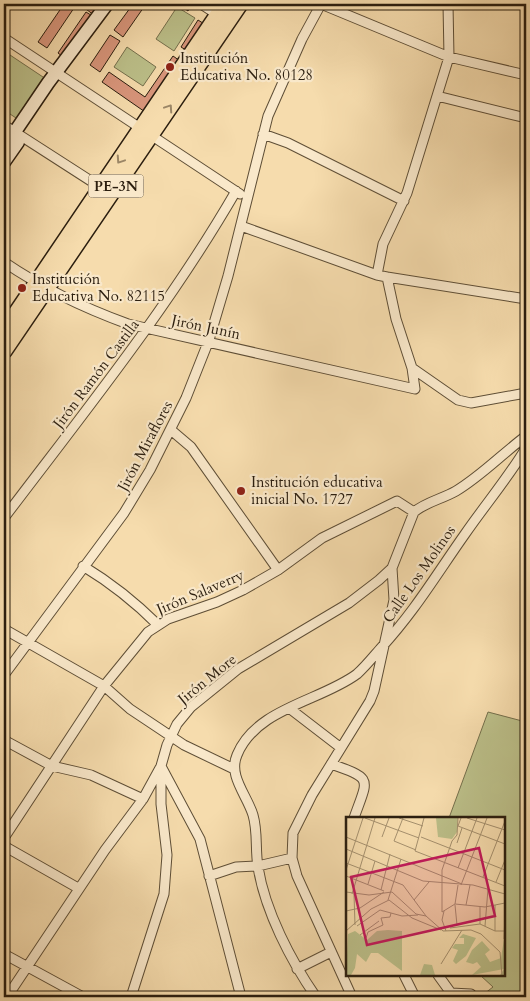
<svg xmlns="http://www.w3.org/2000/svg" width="530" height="1001" font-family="Cardo,serif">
  <rect width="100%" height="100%" fill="#f6dcad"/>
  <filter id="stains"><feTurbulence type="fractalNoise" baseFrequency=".004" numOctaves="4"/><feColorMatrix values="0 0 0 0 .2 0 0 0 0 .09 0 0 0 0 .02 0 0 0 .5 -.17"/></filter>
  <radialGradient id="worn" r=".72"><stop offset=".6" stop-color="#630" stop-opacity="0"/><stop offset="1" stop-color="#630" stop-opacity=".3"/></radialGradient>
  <path fill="#bcc08a" stroke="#746f4c" d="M177,7L195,18L174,51L156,39Z
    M127,47L156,67L143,86L114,67Z
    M4,51L46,79L19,120L4,110Z
    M488,712L526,722V997H480L493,987L480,975H504V818H449Z"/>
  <path fill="#d9967c" stroke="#2b1e0f" d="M64,4L74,8L47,48L38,42Z
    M79,4H100L94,15Z
    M133,4H146L123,37L114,30Z
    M178,4H189L191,5L188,11Z
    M86,12L94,17L66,59L58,53Z
    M198,20L206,25L189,52L181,47Z
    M110,35L120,41L100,72L90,65Z
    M173,56L183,63L148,114L102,82L109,72L145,97Z"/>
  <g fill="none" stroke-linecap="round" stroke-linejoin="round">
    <defs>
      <path id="minor" d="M201,4L221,17
        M321,4L449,57L526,75
        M4,38L240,194
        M437,96L526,118
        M4,125L105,190
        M263,134L288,143L404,201
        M241,226L377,275
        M4,262C42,288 84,308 128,324L415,389L412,368L396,319L387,277L377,275L383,244L407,193L449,57L448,4
        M387,277L526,299
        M412,368L458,400L471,403L526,393
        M171,430L191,447L278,570
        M4,518C85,411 169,307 236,191
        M83,566C111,583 135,602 158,625
        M4,629L104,686L130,709L184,745L234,769
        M4,675L124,513L150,470L186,398L209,340L228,276L268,116L302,39L321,4
        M289,708L341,748
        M4,740L52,766L91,775L143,799
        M331,764C374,779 368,778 354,818
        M162,768L200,839L241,997
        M4,838L104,686L148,632L168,619L217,602L243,590L278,570L322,538L397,501L414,512
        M4,846L78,888
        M209,876L236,867L258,866L292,858
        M4,954L83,997
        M297,969L331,952
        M404,975L415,997
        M438,975L451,993L471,994
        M7,997L105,850L143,799L160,768
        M131,997L164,894L167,855L161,804V766L167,745L177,724L191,707L238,669L349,603L379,580L392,568L414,512C426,502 442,499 456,491C481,476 502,454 526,436
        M316,997C291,961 265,911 258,867C255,849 258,832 253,815C247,795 228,776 237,755C256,708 321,701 357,674C365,667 373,657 380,649C415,611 436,575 465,534C485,505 508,478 526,448
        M352,997L297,876L292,858L293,833L312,795L370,701L374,691L394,600L392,568"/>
      <path id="secondary" d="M4,148L48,83L107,4
        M4,162L18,142"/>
      <path id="trunk" d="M4,331L225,4
        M4,351L240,4"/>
    </defs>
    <use href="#minor" stroke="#5e4e36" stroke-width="11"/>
    <use href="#secondary" stroke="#2b1e0f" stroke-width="15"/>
    <use href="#trunk" stroke="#2b1e0f" stroke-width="18"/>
    <use href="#minor" stroke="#f9e8ca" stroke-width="9"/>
    <use href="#secondary" stroke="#f9e8ca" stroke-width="12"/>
    <use href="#trunk" stroke="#f6dcad" stroke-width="15"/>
  </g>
  <defs><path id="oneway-chevron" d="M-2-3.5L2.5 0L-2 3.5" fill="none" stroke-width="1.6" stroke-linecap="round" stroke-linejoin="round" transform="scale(1.25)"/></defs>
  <g stroke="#9b8666">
    <use href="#oneway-chevron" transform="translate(169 108) rotate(-56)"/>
    <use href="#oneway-chevron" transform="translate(120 160) rotate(124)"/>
  </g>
  <g fill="#8f2418" stroke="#f9e8ca" stroke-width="2">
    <circle cx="170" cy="67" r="5"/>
    <circle cx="22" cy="288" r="5"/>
    <circle cx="241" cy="491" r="5"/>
  </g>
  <g text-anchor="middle" stroke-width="4.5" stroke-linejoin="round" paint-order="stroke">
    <rect fill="#f9e8ca" stroke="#695b47" stroke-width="1" x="88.5" y="174.5" width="55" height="23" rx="4"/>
    <g font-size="14" font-weight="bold" fill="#2b1e0f">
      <text x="116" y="191">PE-3N</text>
    </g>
    <g font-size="15" fill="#2b1e0f" stroke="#f9e8ca" text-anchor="start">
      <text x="180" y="63">Institución<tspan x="180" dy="17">Educativa No. 80128</tspan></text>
      <text x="32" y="284">Institución<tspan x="32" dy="17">Educativa No. 82115</tspan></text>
      <text x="251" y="487">Institución educativa<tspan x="251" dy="17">inicial No. 1727</tspan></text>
    </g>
    <g font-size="15" fill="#2b1e0f" stroke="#f9e8ca">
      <text transform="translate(206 327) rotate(12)" y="5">Jirón Junín</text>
      <text transform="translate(96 374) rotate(-53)" y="5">Jirón Ramón Castilla</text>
      <text transform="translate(145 446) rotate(-62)" y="5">Jirón Miraflores</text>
      <text transform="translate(419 574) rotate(-55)" y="5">Calle Los Molinos</text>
      <text transform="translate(200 592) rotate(-23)" y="5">Jirón Salaverry</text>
      <text transform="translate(207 679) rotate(-39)" y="5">Jirón More</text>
    </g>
  </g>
  <g transform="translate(346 817)">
    <rect width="159" height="159" fill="#f6dcad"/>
    <path d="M90,1H112L111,15L106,22L92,20ZM42,113L56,114V154L32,136H25L20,145L11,137L9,151L5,158H0L2,117L9,114L21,123L31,114ZM159,116V158H154L158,152L126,158L135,150L131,145L127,147L120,145L126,133L136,124L144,133L139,137L144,145L155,141ZM117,117L130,121L120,139L110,147L107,144L112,133L106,131L109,127H118V121H113ZM78,147L86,148L89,158H74Z" fill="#bcc08a"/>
    <path fill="none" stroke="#a5906e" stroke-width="1" d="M19,1L73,21M53,1L77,9M57,1L48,24L70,33M78,1L69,34L159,69M112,1L111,18L106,24L96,53V95L109,87L139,90L159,86M115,1L112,9L159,27M121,1L159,13M0,20L116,67M36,20L43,1M75,20L159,53M111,26L116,11M0,32L77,64L127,68L159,77M0,46L57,68L80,99M112,51L131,1M0,53L17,1M0,59L38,74M137,60L159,4M150,65L159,43M22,67L29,44M115,68L141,1M35,73L44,37M0,75L23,78L46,75L70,97L80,99M6,77L29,1M8,77L9,108M42,83L55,42M68,83L83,65M109,87L112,68M109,88L111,108M120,88L124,68M0,94L14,91L38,75M98,94L96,103L100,114M80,99L97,114L125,113L135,117L154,135L156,158M134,107V90M11,109L34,93L56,99L72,98M139,109L142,72M104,111L134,107L149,114H159M0,114L25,92L43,83L66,101L95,113M149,114V88M14,118L33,104M20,121L22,115L37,108L35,101L44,100L45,96M158,122L159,96M95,147L116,113"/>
    <path fill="#c2185b" fill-opacity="0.15" stroke="#c2185b" stroke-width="2.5" d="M133,31L149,99L21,128L5,60Z"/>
    <rect width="159" height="159" fill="none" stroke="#2b1e0f" stroke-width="2.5"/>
  </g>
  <rect width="530" height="1001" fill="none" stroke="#f6dcad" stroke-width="20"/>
  <rect x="5" y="5" width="520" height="991" fill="none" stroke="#2b1e0f" stroke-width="2.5"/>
  <rect x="10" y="10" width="510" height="981" fill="none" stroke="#2b1e0f"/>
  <rect width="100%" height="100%" filter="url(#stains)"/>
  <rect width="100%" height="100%" fill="url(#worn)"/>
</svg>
